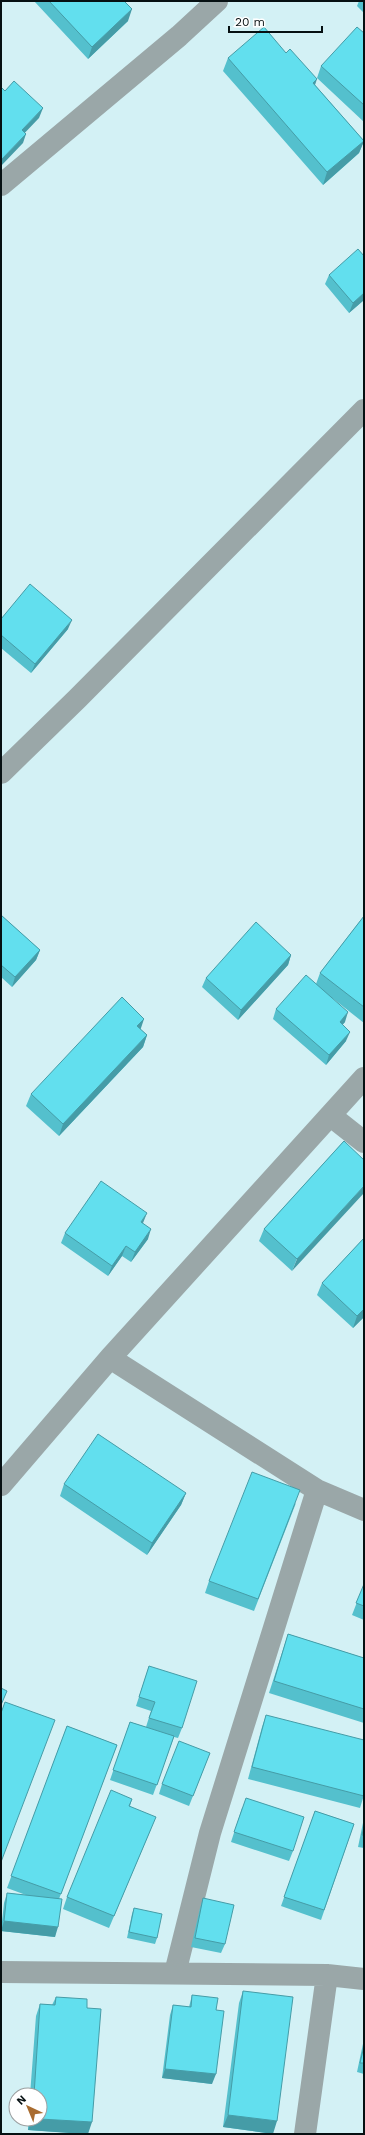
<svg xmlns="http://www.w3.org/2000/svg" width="365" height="2135" font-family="'Work Sans',sans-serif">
  <rect width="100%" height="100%" fill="#d3f1f5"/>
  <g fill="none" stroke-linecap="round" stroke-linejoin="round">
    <path stroke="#9aa7a8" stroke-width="22" d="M1,185L179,36L217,1
      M1,773L77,699L364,410
      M331,1116L364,1142
      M110,1358L317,1490L210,1833L175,1973
      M1,1485L110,1358L364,1078
      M317,1490L364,1510
      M1,1972L327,1975L364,1979
      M305,2134L327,1975"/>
  </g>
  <path fill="#54c0cd" d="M34,1H124L128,21L88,59Z
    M359,1H364V13L357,6Z
    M364,33V122L317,78L321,66Z
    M228,58L315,85L364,141L359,153L323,185L223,71Z
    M364,256V300L349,313L325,284L329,275Z
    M1,619L68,629L31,673L1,648Z
    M1,915L40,950L36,960L12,987L1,977Z
    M364,916V1023L331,997L345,1022L342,1025L346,1041L326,1065L273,1019L276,1009L316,984L320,973Z
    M291,955L288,965L238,1020L202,987L206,978Z
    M140,1029L147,1035L143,1047L59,1136L26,1106L31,1094Z
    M344,1141L292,1271L259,1241L264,1229Z
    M143,1223L148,1239L131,1262L122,1256L108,1276L61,1243L65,1233Z
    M364,1238V1317L353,1328L317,1295L322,1283Z
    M64,1484L186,1493L181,1505L147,1555L60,1496Z
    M296,1503L254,1611L205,1593L209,1581Z
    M364,1584V1620L352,1615Z
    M288,1634L364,1658V1723L269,1693Z
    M149,1666L182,1728L178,1738L174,1737L153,1795L110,1780L130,1722L146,1727L151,1711L136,1706Z
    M266,1715L364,1795L360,1808L248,1779L262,1727Z
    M67,1726L117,1745L59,1899L55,1937L1,1931L4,1903L7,1893L26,1895L7,1888Z
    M210,1753L189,1806L159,1794L162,1784Z
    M132,1799L130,1806L151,1829L109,1928L63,1909L67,1897Z
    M242,1808L293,1851L289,1861L231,1842Z
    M315,1811L354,1824L321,1920L281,1906Z
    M364,1818V1848L358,1847Z
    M203,1898L225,1944L221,1953L191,1947L200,1908Z
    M134,1908L157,1938L155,1944L127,1938L132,1914Z
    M243,1991L273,2134L223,2127L239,2003Z
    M192,1995L216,2010L212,2084L162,2078L170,2015L173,2005L189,2007Z
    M56,1997L87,2008L88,2134L28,2130V2119H40V2095H30L36,2016L40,2004L52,2005Z
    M364,2039V2074L357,2072Z"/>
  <path fill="#459ca7" d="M132,9L128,21L88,59L92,47Z
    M317,79L313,91V83Z
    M43,108L39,118L18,140L22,130Z
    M26,134L23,143L1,166V160Z
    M364,141L359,153L323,185L327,172Z
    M364,293V300L349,313L353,303Z
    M72,620L68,629L31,673L35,664Z
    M40,950L36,960L12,987L15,977Z
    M291,955L288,965L238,1020L241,1010Z
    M348,1012L345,1022L336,1032L340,1022Z
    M144,1019L140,1031L137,1026Z
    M350,1032L346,1041L326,1065L329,1055Z
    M147,1035L143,1047L59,1136L63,1124Z
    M364,1186V1193L292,1271L297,1259Z
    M147,1213L143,1223L137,1231L141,1222Z
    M151,1229L148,1239L131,1262L135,1252Z
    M126,1246L122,1256L108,1276L112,1266Z
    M364,1309V1317L353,1328L357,1316Z
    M186,1493L181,1505L147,1555L152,1543Z
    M4,1921L58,1927L55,1937L1,1931Z
    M165,2069L216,2074L212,2084L162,2078Z
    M228,2115L277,2121L273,2134L223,2127Z
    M32,2119H40L92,2122L88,2134H83L28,2130Z"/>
  <path fill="#62dfee" stroke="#459ca7" d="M49,1H124L132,9L92,47Z
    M264,27L286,53L290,49L317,79L313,83L364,141L327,172L228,58Z
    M357,27L364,33V105L321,66Z
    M14,81L43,108L22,130L26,134L1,160V87L5,91Z
    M358,249L364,256V293L353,303L329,275Z
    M30,584L72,620L35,664L1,635V619Z
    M1,915L40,950L15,977L1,965Z
    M364,916V1007L320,973Z
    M256,922L291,955L241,1010L206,978Z
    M306,975L348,1012L340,1022L350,1032L329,1055L276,1009Z
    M122,997L144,1019L137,1026L147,1035L63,1124L31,1094Z
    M344,1141L364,1160V1186L297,1259L264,1229Z
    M101,1181L147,1213L141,1222L151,1229L135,1252L126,1246L112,1266L65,1233Z
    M364,1238V1309L357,1316L322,1283Z
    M98,1434L186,1493L152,1543L64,1484Z
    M252,1472L300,1490L258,1599L209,1581Z
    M364,1584V1606L356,1603Z
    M288,1634L364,1658V1709L274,1681Z
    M149,1666L197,1681L182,1728L149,1718L155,1702L139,1697Z
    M1,1688L7,1691L1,1705Z
    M5,1702L55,1720L1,1862V1713Z
    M266,1715L364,1740V1796L252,1767Z
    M130,1722L174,1736L157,1785L113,1770Z
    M67,1726L117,1745L61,1894L11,1876Z
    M179,1741L210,1753L193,1796L162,1784Z
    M111,1790L132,1799L129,1806L156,1817L114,1916L67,1897Z
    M246,1798L304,1817L293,1851L234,1832Z
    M315,1811L354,1824L324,1910L284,1897Z
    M364,1827V1835H362Z
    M7,1893L62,1899L58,1927L4,1921Z
    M203,1898L234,1905L225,1944L195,1938Z
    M134,1908L162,1914L157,1938L129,1932Z
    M243,1991L293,1997L277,2121L228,2115Z
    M192,1995L218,1998L216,2010L224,2011L216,2074L165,2069L173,2005L191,2007Z
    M56,1997L87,1999V2008L101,2009L92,2122L40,2119V2095H34L40,2004L55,2005Z
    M364,2046V2063H360Z"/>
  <rect width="365" height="2135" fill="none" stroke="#061012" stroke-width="4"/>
  <g transform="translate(28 2107) rotate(316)"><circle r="19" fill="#ffffff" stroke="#9b9fa0"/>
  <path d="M0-3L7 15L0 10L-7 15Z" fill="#a96c30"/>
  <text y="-6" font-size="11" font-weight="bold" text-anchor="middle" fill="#061012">N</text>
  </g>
  <path d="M229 26v6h93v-6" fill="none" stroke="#061012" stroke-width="2"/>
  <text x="235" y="26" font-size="12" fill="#061012" stroke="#ffffff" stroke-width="3" paint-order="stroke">20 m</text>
</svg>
